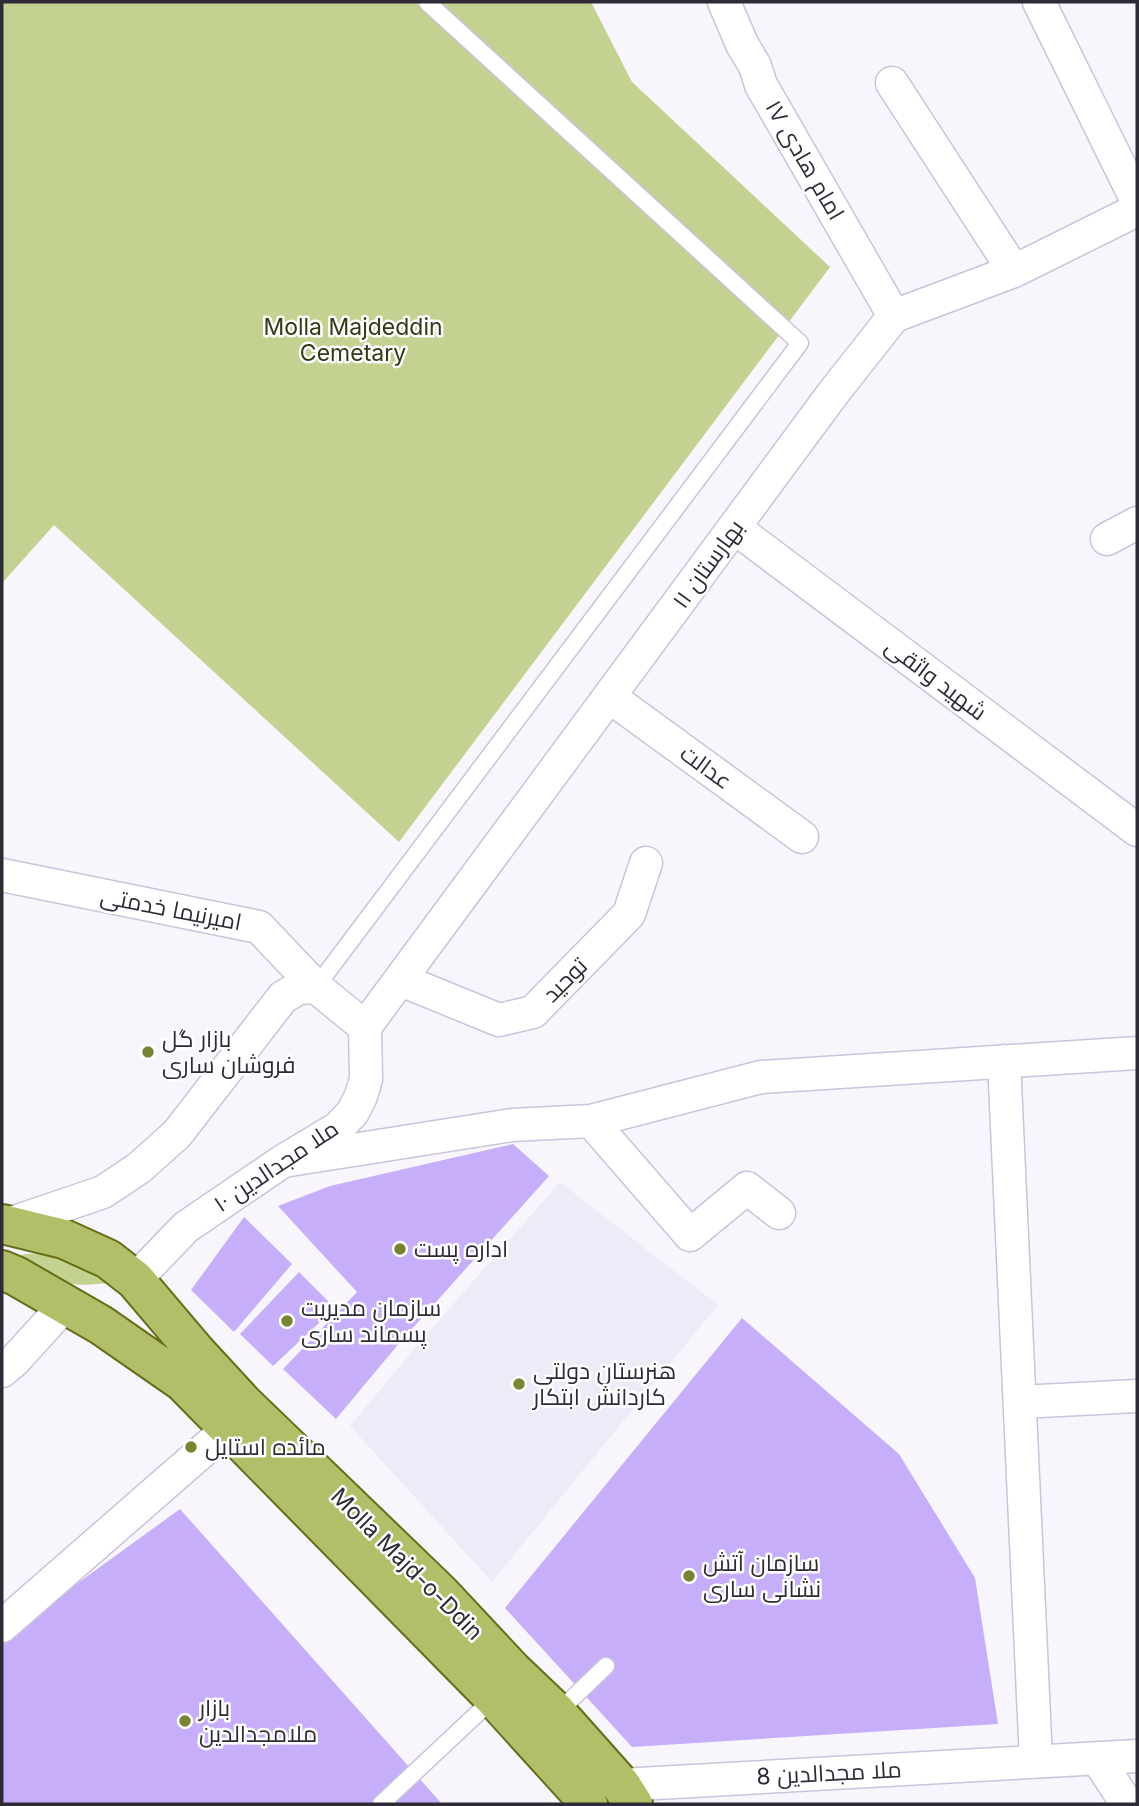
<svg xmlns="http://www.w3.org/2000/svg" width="1139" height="1806" font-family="Inter,Cairo,sans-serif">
  <rect width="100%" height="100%" fill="#f8f6fc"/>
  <path fill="#eeeaf7" d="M560,1182L718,1305L492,1582L350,1426L420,1342Z"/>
  <path fill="#c3d191" d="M2,2H591L632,82L830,267L399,842L54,525L3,582H2Z
    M47,1253L72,1259L112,1283L83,1285L56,1283L7,1258L26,1254Z"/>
  <path fill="#c7aefa" d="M513,1144L549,1176L401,1341L336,1419L283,1369L357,1292L278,1206L330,1186Z
    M244,1217L292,1264L234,1332L191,1290Z
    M299,1272L335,1308L273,1366L240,1334Z
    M742,1318L899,1454L975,1578L998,1724L632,1747L505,1608Z
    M180,1509L442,1804H2V1638Z"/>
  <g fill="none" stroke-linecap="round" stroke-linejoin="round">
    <defs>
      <path id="lane" d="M316,987L800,343L427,2
        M557,1713L606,1666
        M381,1804L494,1698"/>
      <path id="street" d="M724,2L742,44L755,66L761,85L894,316
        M1039,2L1137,201
        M892,83L1014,271
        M735,528L1137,830
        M1107,539L1137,523
        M610,697L802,837
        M2,875L259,927L316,987L365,1027
        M401,980L499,1020L533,1012L629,914L646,863
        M365,1027L834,392L894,316L1014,271L1137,210
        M1004,1061L1036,1761
        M591,1121L690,1235L747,1188L779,1213
        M283,1161L512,1125L591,1121L761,1077L1137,1053
        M6,1225L103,1192L139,1168L177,1134L283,997L299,988L316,987
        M135,1280L186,1227L283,1161L338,1128L353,1112L361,1096L366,1079L365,1027
        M2,1371L14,1361L65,1305
        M1020,1402L1137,1396
        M2,1626L229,1428
        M1097,1758L1127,1804
        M621,1785L1137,1756"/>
      <path id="primary" d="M2,1224L64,1239L108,1259L135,1280L197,1353L243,1403L441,1594L513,1671L557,1713L621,1785L633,1804
        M2,1270L16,1276L101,1325L183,1382L494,1698L583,1796L588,1804"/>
    </defs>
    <use href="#lane" stroke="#cbc3dd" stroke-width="19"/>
    <use href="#street" stroke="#cbc3dd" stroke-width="35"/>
    <use href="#primary" stroke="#636e16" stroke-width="42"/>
    <use href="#lane" stroke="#fff" stroke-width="16"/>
    <use href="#street" stroke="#fff" stroke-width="32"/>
    <use href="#primary" stroke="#b3be68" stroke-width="38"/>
  </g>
  <g fill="#778533" stroke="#fff" stroke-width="2.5">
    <circle cx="148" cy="1052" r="7"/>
    <circle cx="400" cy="1249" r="7"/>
    <circle cx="287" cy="1321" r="7"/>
    <circle cx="519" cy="1384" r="7"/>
    <circle cx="191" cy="1447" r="7"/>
    <circle cx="689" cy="1576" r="7"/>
    <circle cx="185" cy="1721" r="7"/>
  </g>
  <g text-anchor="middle" stroke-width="5" stroke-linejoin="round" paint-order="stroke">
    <g font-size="23" fill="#2e2b36" stroke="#fff">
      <text transform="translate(805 160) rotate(60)" y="8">امام هادی ۱۷</text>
      <text transform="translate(708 564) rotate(-54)" y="8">بهارستان ۱۱</text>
      <text transform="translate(936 679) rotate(37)" y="8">شهید واثقی</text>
      <text transform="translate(706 767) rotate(36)" y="8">عدالت</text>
      <text transform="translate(171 909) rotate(11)" y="8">امیرنیما خدمتی</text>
      <text transform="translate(565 980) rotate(-45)" y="8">توحید</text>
      <text transform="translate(276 1166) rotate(-34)" y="8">ملا مجدالدین ١٠</text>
      <text transform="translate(407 1564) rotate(45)" y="8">Molla Majd-o-Ddin</text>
      <text transform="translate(829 1773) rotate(-3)" y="8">ملا مجدالدین 8</text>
    </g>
    <g font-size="23" fill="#333a16" stroke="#fff">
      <text x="353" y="335">Molla Majdeddin<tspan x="353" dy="26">Cemetary</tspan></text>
    </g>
    <g font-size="23" fill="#2e2b36" stroke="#fff" text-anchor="start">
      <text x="162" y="1047">بازار گل<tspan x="162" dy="26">فروشان ساری</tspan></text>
      <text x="414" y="1257">اداره پست</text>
      <text x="301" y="1316">سازمان مدیریت<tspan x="301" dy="26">پسماند ساری</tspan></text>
      <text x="533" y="1379">هنرستان دولتی<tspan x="533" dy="26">کاردانش ابتکار</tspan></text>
      <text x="205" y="1455">مائده استایل</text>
      <text x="703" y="1571">سازمان آتش<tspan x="703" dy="26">نشانی ساری</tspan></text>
      <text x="199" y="1716">بازار<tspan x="199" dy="26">ملامجدالدین</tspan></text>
    </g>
  </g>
  <rect width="1139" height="1806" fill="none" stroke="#2e2b36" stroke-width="7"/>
</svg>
